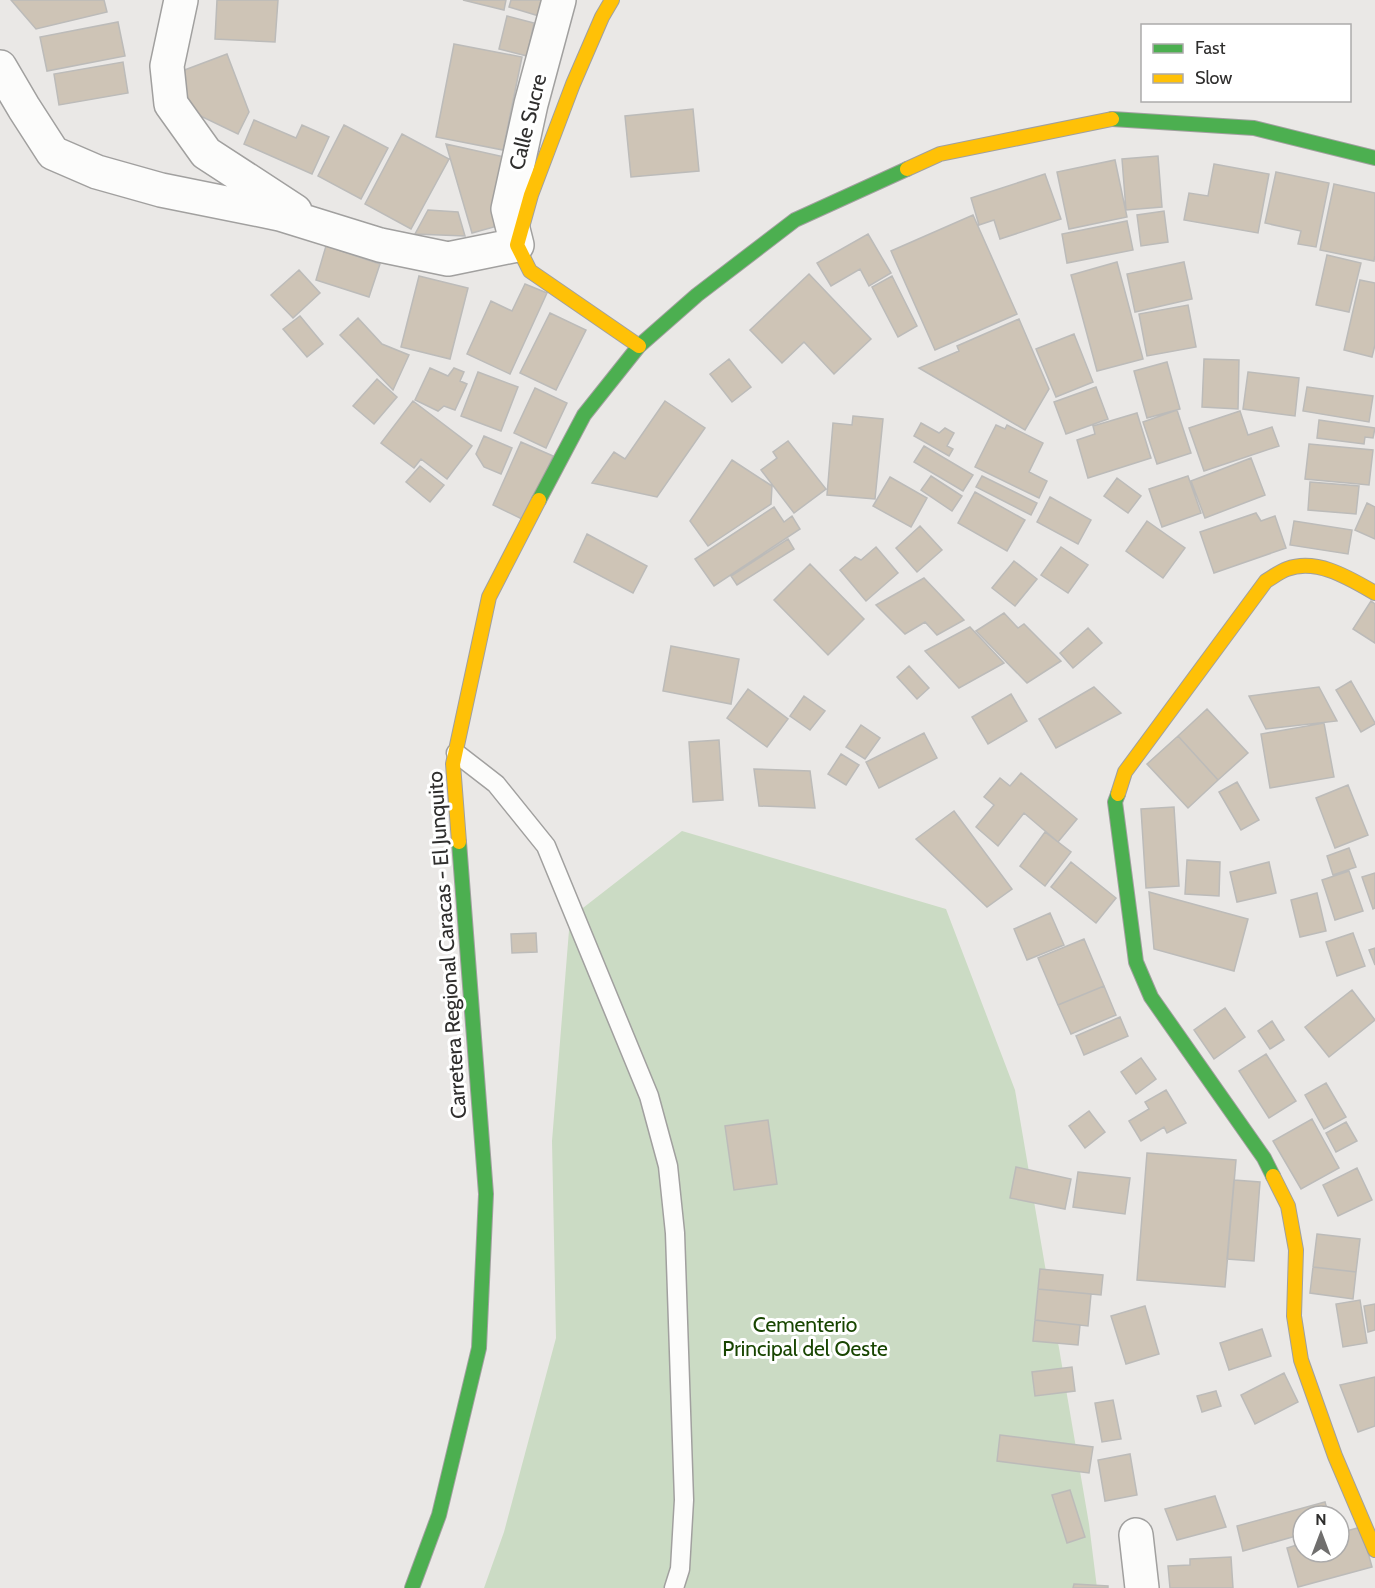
<svg xmlns="http://www.w3.org/2000/svg" width="1375" height="1588" font-family="Cabin,sans-serif">
  <rect width="100%" height="100%" fill="#eae8e6"/>
  <path fill="#cbdbc4" d="M682,831L946,909L1015,1090L1089,1524L1097,1588H484L504,1532L556,1338L552,1141L570,918Z"/>
  <path fill="#cec4b6" stroke="#bcbbb9" stroke-width="1.5" d="M11,0H104L107,12L36,29Z
    M217,0H278L275,42L215,39Z
    M463,0H506L504,10Z
    M511,0H544L539,16L509,7Z
    M507,16L534,23L527,56L499,49Z
    M118,22L125,56L47,71L40,37Z
    M454,44L522,57L503,150L436,137Z
    M227,54L249,112L238,134L188,110L174,74Z
    M123,62L128,93L59,105L54,74Z
    M693,109L699,171L631,177L625,116Z
    M254,120L296,138L302,125L329,137L312,174L244,144Z
    M344,125L388,148L361,199L318,176Z
    M402,134L449,159L411,229L365,204Z
    M446,144L509,158L494,227L472,233Z
    M1158,156L1162,207L1126,210L1122,159Z
    M1115,160L1127,217L1069,229L1057,172Z
    M1214,164L1269,174L1258,233L1184,220L1189,193L1208,196Z
    M1276,172L1329,183L1316,247L1298,244L1301,231L1265,223Z
    M1045,174L1061,219L1000,239L994,220L979,225L971,198Z
    M1334,184L1375,193V255L1374,261L1320,250Z
    M428,210L458,212L465,236L415,234Z
    M1164,211L1168,242L1141,246L1137,215Z
    M973,215L1017,314L935,350L891,251Z
    M1127,221L1133,250L1067,263L1062,234Z
    M868,234L891,273L869,286L860,269L831,286L817,263Z
    M326,246L380,264L369,297L316,280Z
    M1327,255L1361,263L1349,312L1316,305Z
    M1117,262L1143,359L1097,371L1071,275Z
    M1184,262L1192,299L1135,312L1127,274Z
    M299,270L320,293L293,318L271,295Z
    M809,274L871,339L834,374L804,342L782,363L750,330Z
    M419,276L468,288L450,359L401,347Z
    M892,276L917,326L898,337L872,287Z
    M1360,280L1375,283V345L1372,357L1344,350Z
    M525,284L547,293L510,374L467,354L491,301L512,311Z
    M1188,305L1196,347L1147,356L1139,314Z
    M550,313L586,330L556,390L520,373Z
    M300,316L323,344L307,357L283,329Z
    M358,318L382,344L409,355L393,390L340,335Z
    M1019,319L1049,389L1025,430L919,368L959,351L957,346Z
    M1074,334L1093,382L1056,397L1036,349Z
    M729,359L751,387L732,402L710,374Z
    M1204,359L1239,360L1238,409L1202,407Z
    M1167,362L1180,409L1147,418L1134,371Z
    M430,368L448,376L454,368L464,372L460,381L467,384L455,410L444,406L438,411L415,400Z
    M478,372L518,387L501,431L461,416Z
    M1248,372L1299,378L1295,416L1243,409Z
    M377,379L397,397L374,424L353,406Z
    M1096,387L1108,419L1066,434L1054,402Z
    M1307,387L1373,396L1369,422L1303,411Z
    M535,388L567,403L546,448L514,433Z
    M413,401L472,446L447,479L421,459L414,468L381,443Z
    M665,401L705,428L657,497L592,483L614,452L625,459Z
    M1177,410L1191,453L1157,464L1143,422Z
    M1240,411L1248,435L1272,427L1279,446L1204,471L1189,428Z
    M1137,413L1151,458L1088,478L1077,440L1095,434L1093,426Z
    M853,416L883,419L875,499L827,495L833,423L852,425Z
    M1319,420L1375,428L1373,438L1365,437L1364,444L1317,438Z
    M921,423L939,433L945,428L954,433L947,446L953,449L949,456L914,436Z
    M996,425L1005,429L1007,425L1043,443L1029,472L1047,481L1039,498L975,467Z
    M484,436L512,448L501,474L484,467L476,454Z
    M788,441L826,489L794,513L761,470L777,458L773,452Z
    M521,442L553,456L524,520L493,505Z
    M1309,444L1373,450L1369,485L1305,479Z
    M924,446L973,475L963,491L914,462Z
    M1251,458L1265,495L1205,518L1191,481Z
    M732,460L772,486L771,504L708,546L690,521Z
    M420,466L444,485L430,502L406,482Z
    M931,476L962,496L952,511L921,490Z
    M982,476L1037,503L1031,515L976,487Z
    M1188,476L1201,513L1162,527L1149,489Z
    M890,477L927,498L911,527L873,506Z
    M1117,478L1141,496L1128,513L1104,496Z
    M1310,482L1359,486L1356,514L1308,510Z
    M975,492L1025,520L1007,551L958,523Z
    M1050,497L1091,520L1078,544L1037,522Z
    M1367,503L1375,507V539L1355,530Z
    M774,507L784,522L792,516L800,529L714,586L695,559Z
    M1256,513L1261,521L1275,516L1286,548L1214,573L1200,532Z
    M1147,521L1185,548L1163,578L1126,551Z
    M1294,521L1352,530L1348,554L1290,545Z
    M920,526L942,550L917,572L896,548Z
    M587,534L647,566L633,593L574,562Z
    M788,539L794,549L737,585L731,576Z
    M876,547L898,573L866,601L840,570L855,557L861,560Z
    M1061,547L1088,565L1068,593L1041,575Z
    M1014,561L1037,579L1015,606L992,588Z
    M810,564L864,619L828,655L774,600Z
    M924,578L964,620L937,635L925,622L905,634L876,605Z
    M1371,601L1375,604V643L1353,629Z
    M1004,613L1018,628L1024,624L1061,661L1027,683L976,631Z
    M970,627L1004,663L959,688L925,651Z
    M1088,628L1102,643L1073,668L1060,653Z
    M671,646L739,659L731,704L663,691Z
    M909,666L929,688L917,699L897,677Z
    M1351,681L1375,723V724L1361,732L1336,690Z
    M1094,687L1121,713L1056,748L1039,719Z
    M1319,687L1337,721L1266,729L1249,696Z
    M748,689L788,719L767,747L727,718Z
    M1011,694L1027,721L988,744L972,717Z
    M804,696L825,711L810,730L790,716Z
    M1207,709L1248,753L1218,780L1178,736Z
    M1324,723L1334,777L1270,788L1261,734Z
    M861,725L880,738L865,759L846,747Z
    M924,733L937,758L879,788L866,762Z
    M1178,736L1218,780L1188,808L1147,764Z
    M719,740L723,800L693,802L689,742Z
    M841,754L859,765L846,785L828,774Z
    M754,769L810,771L815,808L759,806Z
    M1021,773L1077,819L1058,842L1024,813L998,846L976,827L994,805L984,797L1000,778L1010,786Z
    M1237,782L1259,820L1241,830L1219,792Z
    M1348,785L1368,835L1335,848L1316,798Z
    M1174,807L1179,886L1146,888L1141,809Z
    M954,811L1012,889L987,907L916,839Z
    M1045,832L1071,852L1045,886L1020,866Z
    M1349,848L1356,867L1333,875L1327,856Z
    M1187,860L1220,862L1219,896L1185,894Z
    M1071,862L1116,898L1096,923L1051,887Z
    M1269,862L1276,893L1237,902L1230,872Z
    M1349,871L1363,911L1335,920L1322,880Z
    M1375,873V908L1373,909L1362,877Z
    M1149,892L1248,919L1234,971L1154,949Z
    M1317,893L1326,931L1300,937L1291,900Z
    M1050,913L1064,945L1027,960L1014,929Z
    M536,933L537,952L512,953L511,934Z
    M1353,933L1365,966L1337,976L1326,942Z
    M1084,939L1104,986L1058,1005L1038,958Z
    M1375,948V965L1369,950Z
    M1104,986L1116,1015L1071,1034L1058,1005Z
    M1352,990L1375,1020L1329,1057L1305,1027Z
    M1225,1008L1245,1037L1214,1059L1194,1030Z
    M1120,1017L1128,1036L1084,1055L1076,1036Z
    M1272,1021L1284,1040L1270,1049L1258,1031Z
    M1266,1054L1296,1101L1269,1118L1239,1071Z
    M1141,1058L1156,1079L1136,1094L1121,1072Z
    M1326,1083L1346,1117L1324,1129L1305,1095Z
    M1166,1090L1186,1123L1167,1133L1164,1127L1141,1141L1129,1121L1149,1109L1145,1102Z
    M1089,1111L1105,1132L1085,1148L1069,1126Z
    M1312,1119L1339,1168L1301,1189L1273,1141Z
    M768,1120L777,1184L734,1190L725,1126Z
    M1346,1122L1357,1141L1336,1152L1326,1133Z
    M1147,1153L1236,1160L1225,1287L1137,1280Z
    M1016,1167L1071,1179L1065,1209L1010,1198Z
    M1357,1168L1372,1200L1338,1216L1323,1185Z
    M1078,1172L1130,1178L1125,1214L1073,1207Z
    M1234,1180L1260,1182L1254,1261L1227,1259Z
    M1317,1234L1360,1239L1356,1272L1313,1267Z
    M1313,1267L1356,1272L1353,1299L1310,1293Z
    M1040,1269L1103,1275L1101,1295L1038,1289Z
    M1038,1289L1091,1294L1088,1326L1035,1320Z
    M1360,1300L1367,1343L1343,1347L1336,1304Z
    M1375,1304V1330L1368,1332L1364,1306Z
    M1145,1306L1159,1354L1126,1364L1111,1316Z
    M1035,1320L1080,1325L1078,1345L1033,1341Z
    M1262,1329L1271,1356L1229,1370L1220,1343Z
    M1072,1367L1075,1391L1035,1396L1032,1372Z
    M1284,1373L1298,1402L1255,1424L1241,1395Z
    M1375,1377V1426L1358,1432L1340,1385Z
    M1216,1391L1221,1406L1202,1412L1197,1396Z
    M1113,1400L1121,1439L1102,1442L1095,1403Z
    M1000,1435L1093,1447L1089,1473L997,1461Z
    M1130,1454L1137,1495L1105,1501L1098,1460Z
    M1070,1490L1085,1537L1067,1543L1052,1495Z
    M1215,1496L1226,1527L1177,1540L1165,1509Z
    M1325,1502L1329,1516H1303V1534L1243,1551L1237,1526Z
    M1361,1527L1372,1567L1298,1587L1287,1548L1303,1543V1552H1339V1533Z
    M1231,1557L1233,1588H1170L1168,1566L1190,1565V1559Z
    M1074,1584L1108,1586V1588H1073Z"/>
  <g fill="none" stroke-linecap="round" stroke-linejoin="round">
    <defs>
      <path id="lane" d="M456,753L496,784L546,846L649,1096L668,1166L675,1233L684,1500L680,1569L674,1588"/>
      <path id="street" d="M181,0L167,66L171,104L206,153L295,211
        M0,67L24,108L53,153L97,172L161,190L280,214L380,245L448,259L517,245L508,209L531,104L559,0
        M1136,1535L1142,1588"/>
      <path id="fast" d="M1112,119L1254,128L1375,158
        M539,500L584,415L639,346L697,295L795,220L907,169
        M1118,794L1115,802L1136,962L1151,997L1264,1158L1273,1176
        M412,1588L439,1515L479,1348L486,1194L459,842"/>
      <path id="slow" d="M612,0L602,17L573,84L531,195L517,245L530,271L639,346
        M907,169L940,154L1112,119
        M1118,794L1125,772L1266,581C1273,577 1279,572 1287,569C1317,558 1349,578 1375,593
        M459,842L453,764L489,597L539,500
        M1273,1176L1288,1206L1296,1250L1294,1316L1301,1360L1335,1456L1375,1550"/>
    </defs>
    <use href="#lane" stroke="#a1a09f" stroke-width="21"/>
    <use href="#street" stroke="#a1a09f" stroke-width="36"/>
    <use href="#fast" stroke="#a1a09f" stroke-width="16"/>
    <use href="#slow" stroke="#a1a09f" stroke-width="16"/>
    <use href="#lane" stroke="#fcfcfb" stroke-width="18"/>
    <use href="#street" stroke="#fcfcfb" stroke-width="33"/>
    <use href="#fast" stroke="#4caf50" stroke-width="14"/>
    <use href="#slow" stroke="#ffc107" stroke-width="14"/>
  </g>
  <g text-anchor="middle" stroke-width="6" stroke-linejoin="round" paint-order="stroke">
    <g font-size="21" fill="#2f2e2d" stroke="#fff">
      <text transform="translate(528 122) rotate(-76)" y="7">Calle Sucre</text>
      <text transform="translate(447 945) rotate(-94)" y="7">Carretera Regional Caracas - El Junquito</text>
    </g>
    <g font-size="21" fill="#184501" stroke="#fff">
      <text x="805" y="1332">Cementerio<tspan x="805" dy="24">Principal del Oeste</tspan></text>
    </g>
  </g>
  <rect x="1141" y="24" width="210" height="78" fill="#ffffff" stroke="#acabab" stroke-width="1.5"/>
  <rect x="1153" y="44" width="30" height="9" fill="#4caf50" stroke="#acabab" stroke-width="1.5"/>
  <text x="1195" y="54" font-size="18" fill="#2f2e2d">Fast</text>
  <rect x="1153" y="74" width="30" height="9" fill="#ffc107" stroke="#acabab" stroke-width="1.5"/>
  <text x="1195" y="84" font-size="18" fill="#2f2e2d">Slow</text>
  <g transform="translate(1321 1534)"><circle r="28" fill="#ffffff" stroke="#acabab" stroke-width="1.5"/>
  <path d="M0-4.5L10 22L0 15L-10 22Z" fill="#706f6e"/>
  <text y="-9" font-size="16" font-weight="bold" text-anchor="middle" fill="#2f2e2d">N</text>
  </g>
</svg>
